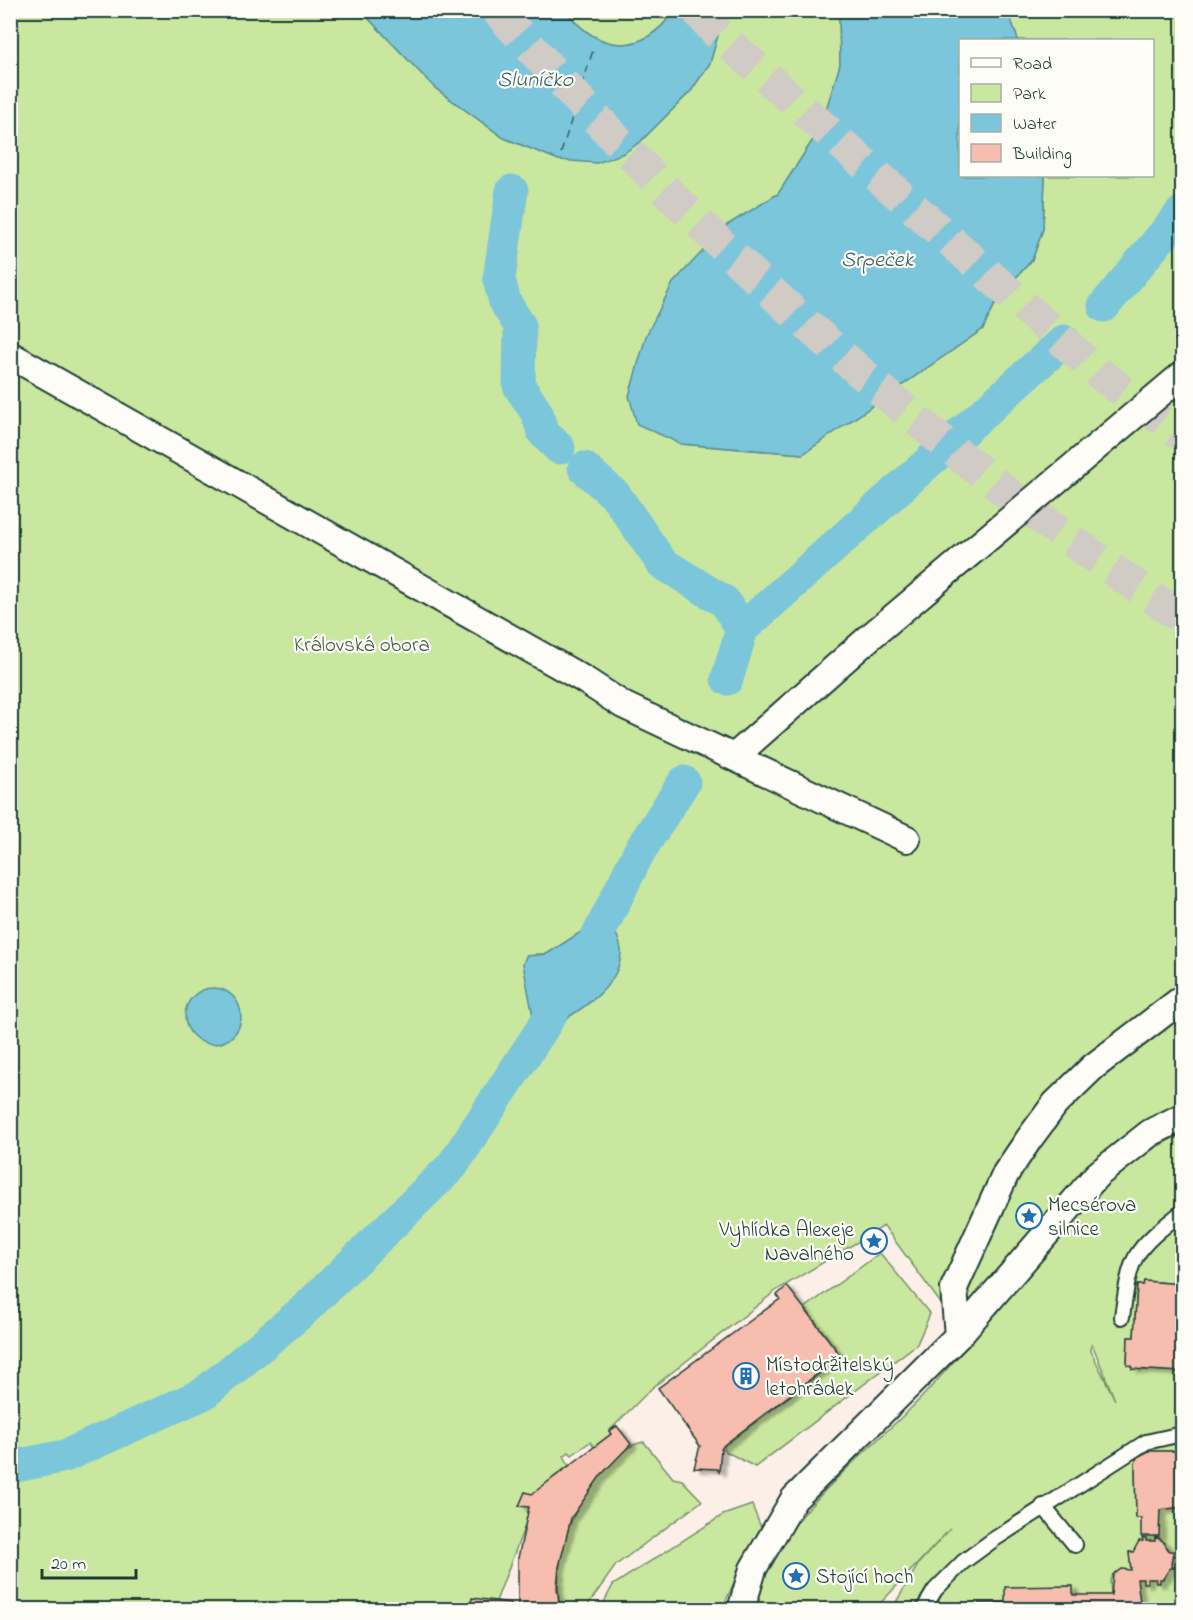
<svg xmlns="http://www.w3.org/2000/svg" width="1193" height="1620" font-family="'Indie Flower',sans-serif">
  <defs>
    <filter id="shadow"><feDropShadow dx="6" dy="4" stdDeviation="1.5" flood-color="#0004"/></filter>
  </defs>
  <rect width="100%" height="100%" fill="#fcefe8"/>
  <filter id="ink" filterUnits="userSpaceOnUse"><feTurbulence type="fractalNoise" baseFrequency=".0167" numOctaves="2"/><feDisplacementMap in="SourceGraphic" scale="12" xChannelSelector="R" yChannelSelector="G"/><feConvolveMatrix kernelMatrix="1 2 1 2 8 2 1 2 1" color-interpolation-filters="sRGB"/></filter>
  <g filter="url(#ink)">
    <path fill="#cae79f" stroke="#74926a" stroke-width="1.5" fill-rule="evenodd" d="M11,11H365L369,19L435,88L504,138L559,160L640,142L691,91L710,63L725,11H839L840,65L820,129L778,194L727,225L681,444L803,454L983,329L999,296L1032,260L1043,229L1045,176H1152V40H1018L1008,11H1182V1105L1145,1120L1062,1196L986,1306L997,1313C1051,1241 1097,1172 1182,1134V1284L1144,1281L1143,1285H1137L1134,1337H1128L1127,1365L1132,1366V1369L1182,1372V1451H1149L1137,1457L1135,1464L1136,1517L1141,1518L1142,1536L1162,1508L1182,1507V1609H1141L1137,1579H1160L1170,1568H1174L1171,1565L1173,1552L1169,1551L1159,1537L1155,1538V1541H1146V1538H1143V1541L1133,1552H1129L1131,1570L1115,1572L1110,1580L1111,1595C1067,1595 1023,1603 979,1603V1609H892L919,1563L950,1529L875,1609H756C758,1535 869,1452 918,1401C936,1382 953,1362 970,1343L884,1226L777,1290L652,1388L609,1431L611,1434L594,1447L590,1442L572,1455L569,1452L564,1456L569,1465L539,1489L493,1609L11,1610ZM597,922L536,1036L531,1003L536,954H547ZM1092,1344L1115,1400L1090,1349Z
      M566,11H674C642,57 599,53 566,11Z
      M880,1253L930,1314L917,1344L755,1467L725,1451L724,1446L842,1357L805,1308Z
      M644,1442L673,1478L682,1480L702,1501L616,1565L585,1609L560,1610C553,1555 570,1507 608,1467C621,1454 626,1445 644,1442Z
      M752,1505L762,1530L741,1567L722,1609L600,1610L613,1585L723,1515Z"/>
    <path fill="#7bc6db" stroke="#568f98" stroke-width="1.5" d="M365,11H566C599,53 642,57 674,11H725L710,63L691,91L640,142L624,153L597,163L559,160L504,138L435,88L369,19Z
      M839,11H1008L1018,40H960V176H1045L1043,229L1032,260L999,296L983,329L803,454L681,444L637,424L629,396L646,336L673,283L727,225L778,194L820,129L840,65Z
      M596,922L613,926C616,934 622,945 621,953C619,994 566,1017 537,1037L523,964L526,956L547,954Z
      M185 1016a28 28 0 1 1 56 0a28 28 0 1 1-56 0Z"/>
    <g fill="none" stroke-linecap="round" stroke-linejoin="round">
      <path stroke="#7bc6db" stroke-width="33" d="M512,191L499,279L505,302L520,326L519,386L537,413L543,432L559,448
        M1104,306L1182,212
        M584,468L616,496L662,563L725,602L742,629
        M727,679L742,629L1064,341
        M10,1467L65,1456L203,1394L303,1311L452,1166L542,1029L599,933L639,852L684,782"/>
      <path stroke="#365f5e" stroke-width="1.5" stroke-dasharray="8 6" stroke-linecap="butt" d="M561,153L594,47"/>
    </g>
    <path fill="#f7bdae" stroke="#1f3d34" stroke-width="1.5" filter="url(#shadow)" d="M1144,1281L1182,1284V1372L1132,1369V1366L1127,1365L1128,1337H1134L1137,1285H1143Z
      M787,1286L841,1356L724,1445L721,1449L719,1472L717,1469L694,1468L700,1446L658,1388L780,1299L777,1295Z
      M617,1426L631,1444L601,1475L571,1518L559,1567L557,1587L560,1610H518V1558L529,1507L519,1506L525,1492L532,1494L611,1434L609,1431Z
      M1149,1451H1182V1507L1160,1510L1159,1536H1141V1518H1136L1135,1464L1137,1457Z
      M1155,1537L1163,1541L1169,1551H1173L1171,1565L1174,1568H1170L1163,1579H1160V1583H1156V1579H1147V1583H1143V1579H1137L1141,1610H1005V1587L1073,1586V1595H1111L1113,1575L1121,1569L1131,1570L1129,1552H1133L1139,1541H1143L1142,1538H1146V1541H1155Z
      M472,1598L511,1603L512,1610H470Z
      M979,1603H1005V1610H979Z"/>
    <g fill="none" stroke-linecap="round" stroke-linejoin="round">
      <path stroke="#d0cbc4" stroke-width="33" stroke-dasharray="33 16" stroke-linecap="butt" d="M497,10C644,176 803,331 977,469C1043,522 1113,570 1182,618
        M697,10L715,31L1100,374L1182,435"/>
      <defs>
        <path id="lane" d="M1122,1317C1131,1253 1132,1252 1182,1212
          M1043,1506L1075,1545
          M923,1610L935,1590L963,1562L993,1540L1146,1442L1182,1434"/>
        <path id="street" d="M10,355L583,679L623,705L907,839
          M734,757L870,637L1182,375
          M958,1336L954,1288L1006,1173L1029,1139L1055,1104L1093,1067L1182,999
          M741,1610L753,1569L794,1499L958,1336L1097,1175L1150,1133L1182,1117"/>
      </defs>
      <use href="#lane" stroke="#1f3d34" stroke-width="18"/>
      <use href="#street" stroke="#1f3d34" stroke-width="30"/>
      <use href="#lane" stroke="#fdfcf7" stroke-width="14"/>
      <use href="#street" stroke="#fdfcf7" stroke-width="26"/>
    </g>
  </g>
  <defs>
    <symbol id="sight-ring" viewBox="-11 -11 22 22"><circle r="9.5" fill="#fdfcf7" stroke="#1f6fb2" stroke-width="1.5"/><path d="M0-6L1.8-2.2L6-1.7L2.9 1.2L3.7 5.4L0 3.3L-3.7 5.4L-2.9 1.2L-6-1.7L-1.8-2.2Z" fill="#1f6fb2"/></symbol>
    <symbol id="building-ring" viewBox="-11 -11 22 22"><circle r="9.5" fill="#fdfcf7" stroke="#1f6fb2" stroke-width="1.5"/><path d="M-4-6H4V6H1V3H-1V6H-4ZM-2.5-4.3h1.7v1.8h-1.7ZM.8-4.3h1.7v1.8H.8ZM-2.5-1h1.7V.8h-1.7ZM.8-1h1.7V.8H.8Z" fill="#1f6fb2"/></symbol>
  </defs>
  <g fill-rule="evenodd">
    <use href="#sight-ring" x="1014" y="1201" width="30" height="30"/>
    <use href="#sight-ring" x="859" y="1226" width="30" height="30"/>
    <use href="#building-ring" x="731" y="1361" width="30" height="30"/>
    <use href="#sight-ring" x="781" y="1561" width="30" height="30"/>
  </g>
  <g text-anchor="middle" stroke-width="4.5" stroke-linejoin="round" paint-order="stroke">
    <g font-size="21" fill="#415f49" stroke="#fdfcf7">
      <text x="362" y="651">Královská obora</text>
    </g>
    <g font-size="21" fill="#1f3d34" stroke="#fdfcf7" text-anchor="start">
      <text x="1048" y="1211">Mecsérova<tspan x="1048" dy="24">silnice</tspan></text>
      <text x="854" y="1236" text-anchor="end">Vyhlídka Alexeje<tspan x="854" dy="24">Navalného</tspan></text>
      <text x="766" y="1371">Místodržitelský<tspan x="766" dy="24">letohrádek</tspan></text>
      <text x="816" y="1583">Stojící hoch</text>
    </g>
    <g font-size="22" font-style="italic" fill="#365f5e" stroke="#fdfcf7">
      <text x="535" y="86">Sluníčko</text>
      <text x="877" y="266">Srpeček</text>
    </g>
  </g>
  <rect width="1193" height="1620" fill="none" stroke="#fdfcf7" stroke-width="36"/>
  <rect x="18" y="18" width="1157" height="1584" fill="none" stroke="#1f3d34" stroke-width="2" filter="url(#ink)"/>
  <rect x="959" y="39" width="195" height="138" fill="#fdfcf7" stroke="#a4b0a9" stroke-width="1.5"/>
  <rect x="971" y="58" width="30" height="9" fill="#fdfcf7" stroke="#a4b0a9" stroke-width="1.5"/>
  <text x="1013" y="69" font-size="18" fill="#1f3d34">Road</text>
  <rect x="971" y="84" width="30" height="18" fill="#cae79f" stroke="#a4b0a9" stroke-width="1.5"/>
  <text x="1013" y="99" font-size="18" fill="#1f3d34">Park</text>
  <rect x="971" y="114" width="30" height="18" fill="#7bc6db" stroke="#a4b0a9" stroke-width="1.5"/>
  <text x="1013" y="129" font-size="18" fill="#1f3d34">Water</text>
  <rect x="971" y="144" width="30" height="18" fill="#f7bdae" stroke="#a4b0a9" stroke-width="1.5"/>
  <text x="1013" y="159" font-size="18" fill="#1f3d34">Building</text>
  <path d="M42 1569v9h94v-9" fill="none" stroke="#1f3d34" stroke-width="3"/>
  <text x="51" y="1569" font-size="18" fill="#1f3d34" stroke="#fdfcf7" stroke-width="4.5" paint-order="stroke">20 m</text>
</svg>
